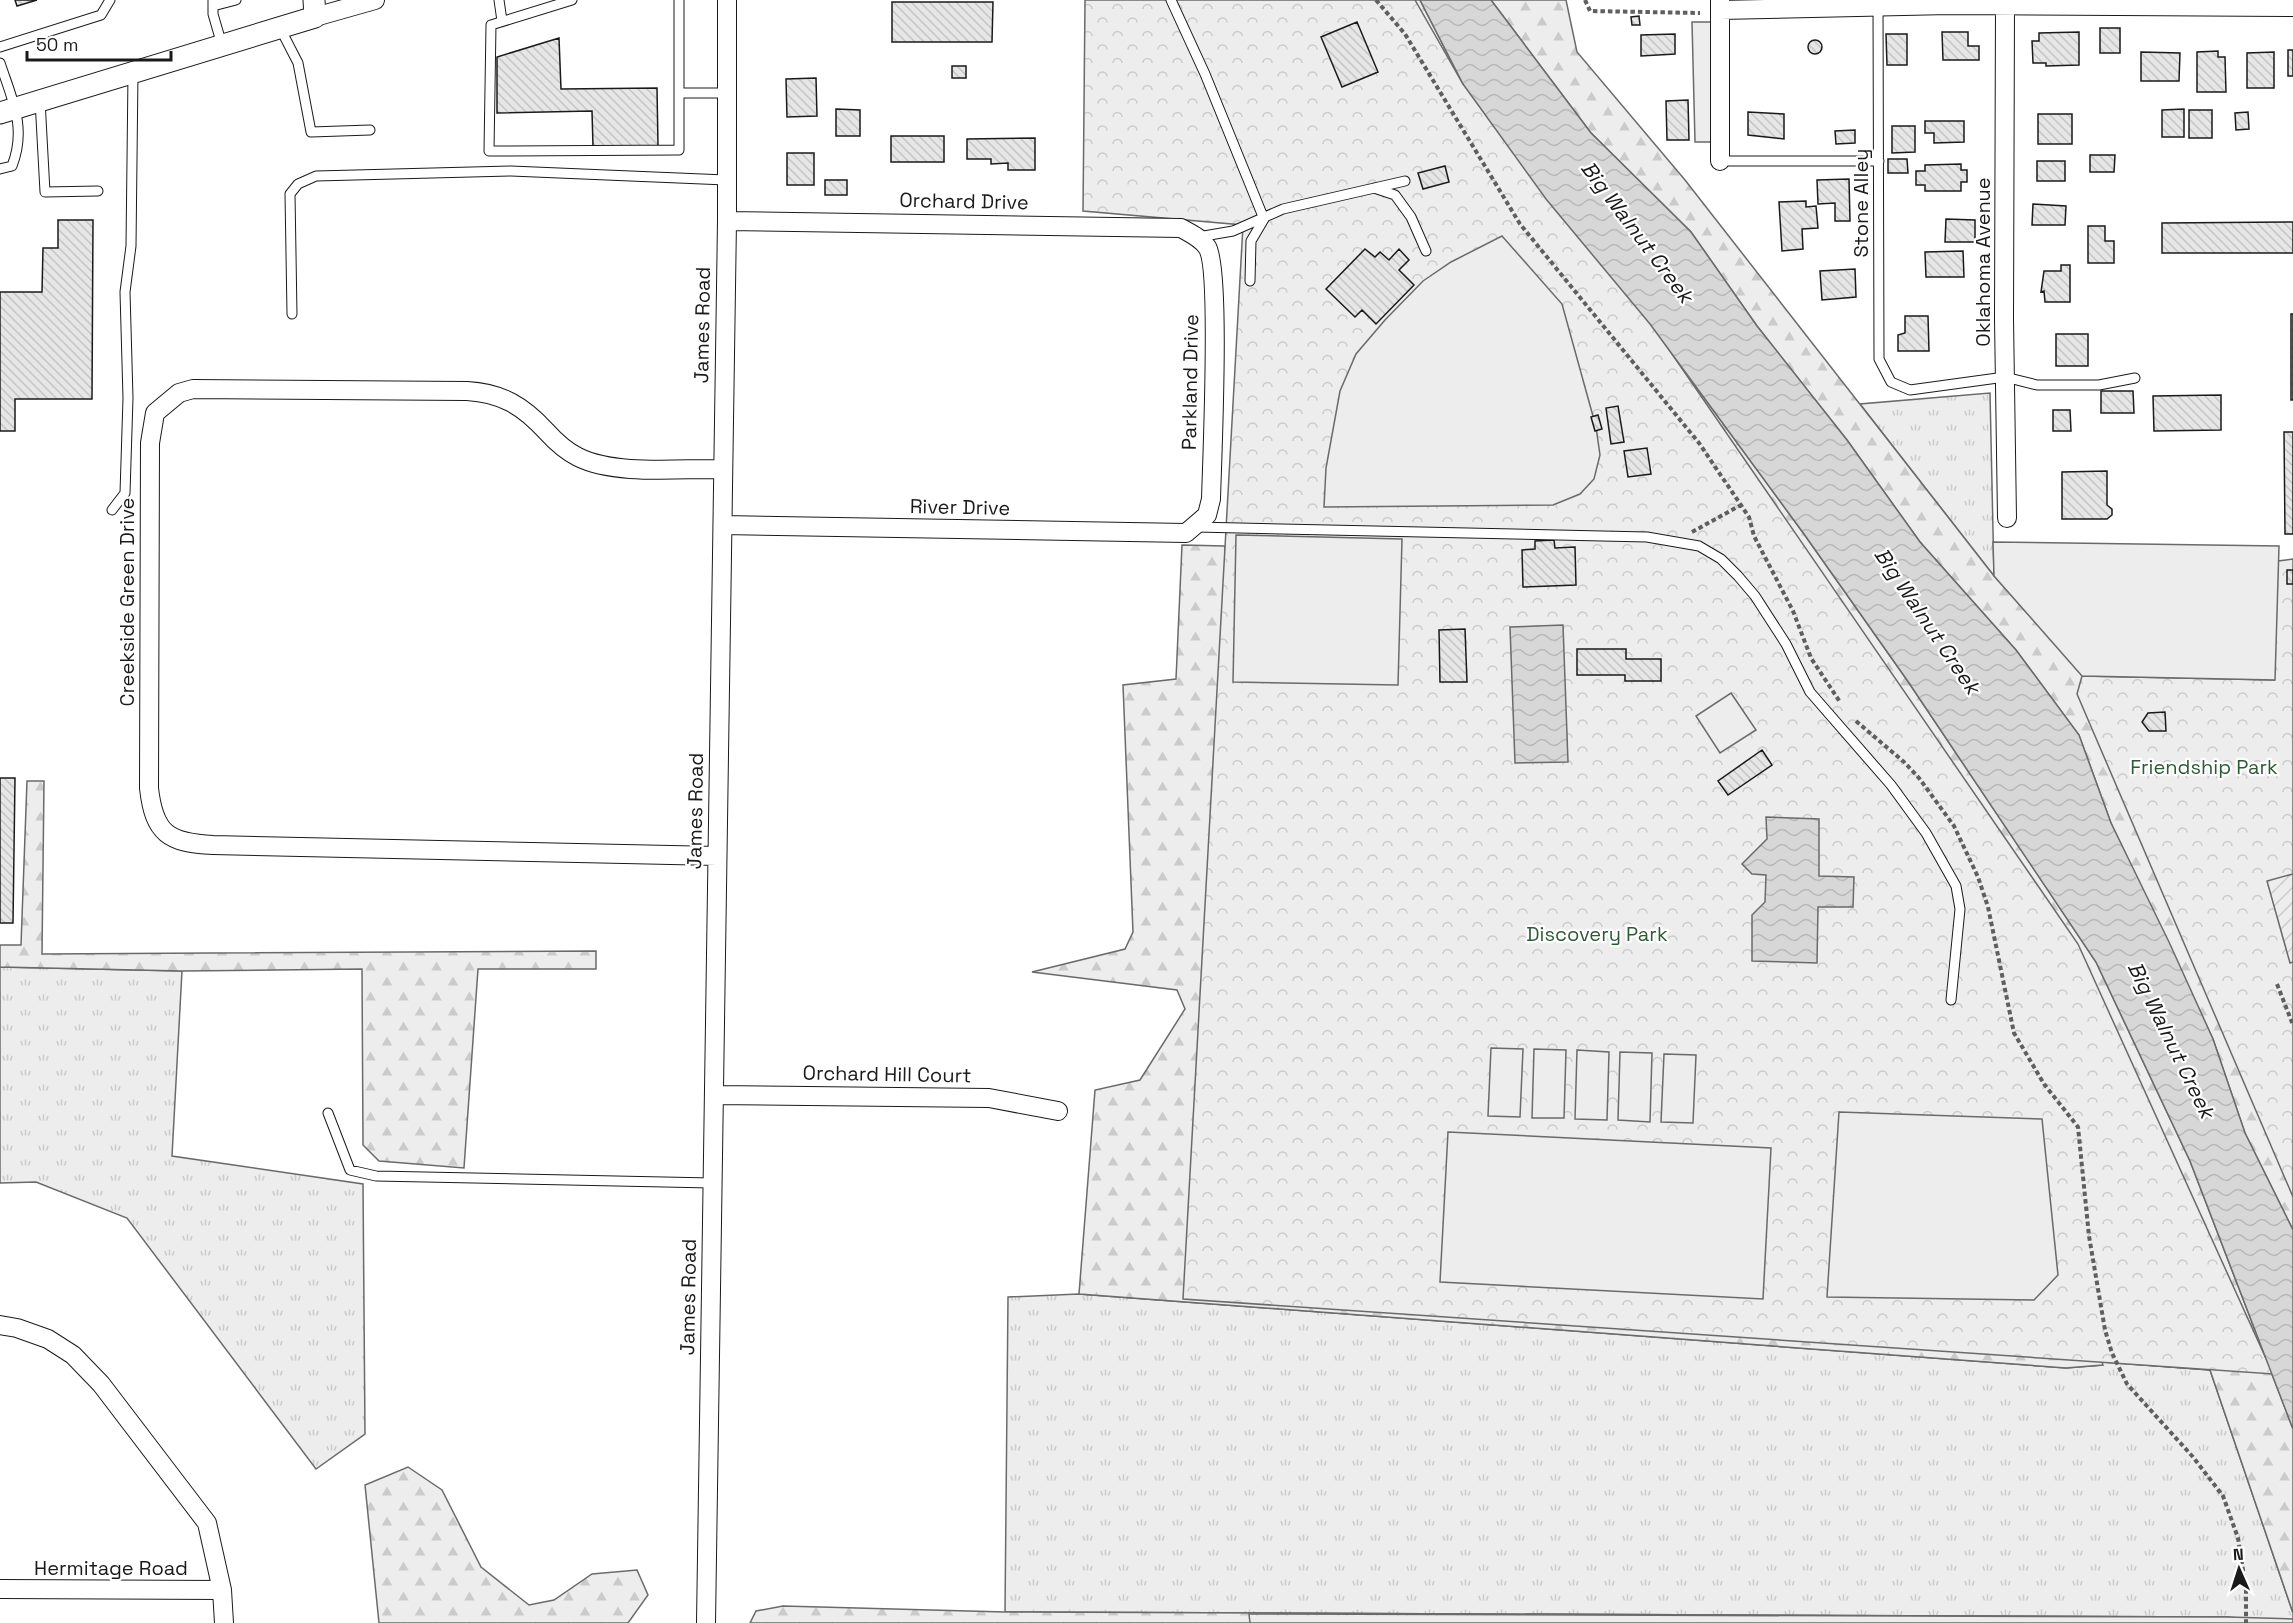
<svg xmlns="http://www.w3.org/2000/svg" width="2293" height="1623" font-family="'Space Grotesk',sans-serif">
  <defs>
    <pattern id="grass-tufts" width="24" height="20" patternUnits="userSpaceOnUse" patternTransform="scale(1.5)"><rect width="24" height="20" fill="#ededed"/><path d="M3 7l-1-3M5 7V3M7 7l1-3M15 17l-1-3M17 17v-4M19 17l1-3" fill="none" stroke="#cbcbcb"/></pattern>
    <pattern id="forest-firs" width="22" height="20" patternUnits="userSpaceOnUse" patternTransform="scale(1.5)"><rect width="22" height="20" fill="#ededed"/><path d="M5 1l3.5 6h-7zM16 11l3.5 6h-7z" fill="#cbcbcb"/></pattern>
    <pattern id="park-crowns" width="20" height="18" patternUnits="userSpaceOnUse" patternTransform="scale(1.5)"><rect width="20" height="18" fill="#ededed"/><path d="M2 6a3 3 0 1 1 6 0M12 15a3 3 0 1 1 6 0" fill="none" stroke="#cbcbcb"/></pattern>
    <pattern id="garden-furrows" width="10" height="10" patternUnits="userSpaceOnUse" patternTransform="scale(1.5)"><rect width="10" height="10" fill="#ededed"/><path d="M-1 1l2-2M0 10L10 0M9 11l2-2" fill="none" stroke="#cbcbcb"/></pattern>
    <pattern id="water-waves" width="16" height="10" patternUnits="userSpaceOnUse" patternTransform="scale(1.5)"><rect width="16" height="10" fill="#d7d7d7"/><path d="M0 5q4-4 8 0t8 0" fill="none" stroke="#b8b8b8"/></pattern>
    <pattern id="building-back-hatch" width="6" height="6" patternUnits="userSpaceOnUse" patternTransform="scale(1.5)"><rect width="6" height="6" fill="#e6e6e6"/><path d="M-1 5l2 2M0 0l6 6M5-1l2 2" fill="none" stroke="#c5c5c5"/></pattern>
  </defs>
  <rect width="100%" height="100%" fill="#fff"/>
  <path fill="url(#grass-tufts)" stroke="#6a6a6a" stroke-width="1.5" d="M1990,393L1994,576L1860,404Z
    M0,967L182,971L172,1156L363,1184L365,1434L316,1469L127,1218L36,1182L0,1183Z
    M1079,1294L2066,1368L2102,1365V1362L2210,1370L2293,1613V1623L2228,1617L1005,1612L1008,1297Z"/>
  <path fill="url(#forest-firs)" stroke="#6a6a6a" stroke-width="1.5" d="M1398,0H1420L1463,84L1650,324L1804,534L1907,680L2096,962L2190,1161L2293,1429V1613L2210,1370L2133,1364Z
    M1491,0H1566L1577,52L1685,180L1994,576L2124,721L2293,986V1230L2245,1133L2213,1039L2111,823L2079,735L2016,650L1920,542L1847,440L1757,326L1691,232L1591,133Z
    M1182,545L1225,546L1226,697L2086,1318L2103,1365L2066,1368L1079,1294L1095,1090L1140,1080L1185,1009L1177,990L1032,972L1125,949L1133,932L1123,685L1176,679Z
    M27,781H44L42,954L596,951V969H478L464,1168L379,1161L363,1145L362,969L182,971L0,967V945H21Z
    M408,1467L442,1490L481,1567L529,1605L554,1600L592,1574L637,1570L648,1595L628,1623H379L365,1485Z
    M783,1606L1005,1612L2228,1617V1623H750L756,1611Z"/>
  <path fill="url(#park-crowns)" stroke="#6a6a6a" stroke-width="1.5" d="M1085,0H1415L1463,84L1533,152L2078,944L2273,1374L1183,1299L1243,225L1083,211Z
    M2293,559V1197L2077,694L2082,676L2274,680L2278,561Z
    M1249,1614L2228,1617L2293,1619V1623H1250Z"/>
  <path fill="url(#garden-furrows)" stroke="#6a6a6a" stroke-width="1.5" d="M2293,874V962L2290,963L2267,881Z"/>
  <path fill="#ededed" stroke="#6a6a6a" stroke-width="1.5" d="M1692,22H1712L1715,142H1695Z
    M1502,236L1562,304L1596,427L1600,455L1594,479L1580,494L1553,505L1324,507L1326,468L1340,391L1356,354L1385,320L1423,281L1451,262Z
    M1236,535L1402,539L1398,685L1233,682Z
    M1993,542L2279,546L2275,680L2082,676L1994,576Z
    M1731,693L1756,730L1720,753L1696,716Z
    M1491,1048L1523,1049L1520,1117L1488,1116Z
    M1534,1049L1566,1050L1564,1118H1532Z
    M1577,1050L1609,1052L1607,1120L1575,1119Z
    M1620,1052L1652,1053L1650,1122L1618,1120Z
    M1664,1054L1696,1055L1693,1123L1661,1122Z
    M1839,1112L2042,1119L2058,1275L2034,1300L1827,1297Z
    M1448,1132L1771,1148L1763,1299L1440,1282Z"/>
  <path fill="url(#water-waves)" stroke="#6a6a6a" stroke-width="1.5" d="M1420,0H1491L1591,133L1691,232L1757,326L1847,440L1920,542L2016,650L2079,735L2111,823L2169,942L2213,1039L2245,1133L2293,1230V1429L2190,1161L2096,962L1907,680L1804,534L1650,324L1546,199L1463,84Z
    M1563,625L1568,762L1515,763L1510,627Z
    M1766,817L1819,819V876L1854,877L1853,907H1818L1817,963L1752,961V915L1765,902L1766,875L1752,874L1742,864L1767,839Z"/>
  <path fill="url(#building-back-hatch)" stroke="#1a1a1a" stroke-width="1.5" d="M15,0H37L17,6Z
    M892,2H993L992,42H892Z
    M1639,16L1640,25H1632L1631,17Z
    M1357,22L1378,72L1342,87L1321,37Z
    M2100,28H2120V53H2100Z
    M1942,32H1968V46H1979V60H1943Z
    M2079,32V65L2046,66V63H2033L2032,41H2039V33Z
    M1675,34V54L1641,56V35Z
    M1886,34H1907V65H1887Z
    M559,38L561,89L657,88L658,146L593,147L592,111L497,113V57Z
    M1808 47a7 7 0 1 1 14 0a7 7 0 1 1-14 0Z
    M2288,50H2293V76H2288Z
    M2218,51V57H2225L2226,92H2197V52Z
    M2141,52L2180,53L2179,81H2141Z
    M2274,52V88H2247V53Z
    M952,66H966V78H952Z
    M816,78L817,116L787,117L786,79Z
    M1688,100L1689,140H1667L1666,101Z
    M836,109L860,110V136H836Z
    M2184,109V137H2162V110Z
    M2189,110H2212V138H2189Z
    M1748,112L1784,114V139L1748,135Z
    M2248,112L2249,129L2236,130L2235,113Z
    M2038,114H2072V144H2038Z
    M1925,121H1964V142L1934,143V133H1925Z
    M1892,126H1915V152L1892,153Z
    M1855,130V143L1836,144L1835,131Z
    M891,136H944V162H891Z
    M1035,138V170H1008V163L991,164V159H967V139Z
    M787,153H814V185H787Z
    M2090,155H2115L2114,172H2090Z
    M1888,159H1907L1908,173H1888Z
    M2037,161H2065V181H2037Z
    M1961,164V170H1967V182H1961V191H1925V185H1916V171H1925V165Z
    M1445,166L1449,182L1423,189L1418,173Z
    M1849,179L1850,221H1835V203L1818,204L1817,180Z
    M825,180H847V195H825Z
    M1806,201V207L1816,206L1818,228L1802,229L1803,249L1782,251L1779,202Z
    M2033,204L2066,206L2065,225H2032Z
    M1946,219L1975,220V242H1945Z
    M58,220H93L92,399H15V431H0V292H42L43,248H58Z
    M2293,222V253H2162V223Z
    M2088,226H2105V241H2114V263H2088Z
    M1365,249L1375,257L1380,252L1389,260L1399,249L1409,260L1399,270L1414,285L1376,324L1362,310L1355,317L1326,289Z
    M1963,251L1964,277H1926L1925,252Z
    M2061,265H2070V302H2045L2044,291L2041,292L2044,271H2061Z
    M1855,269L1856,297L1822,300L1820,271Z
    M2291,314H2293V400H2291Z
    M1905,316H1928L1929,351H1898V335L1905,333Z
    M2056,334H2088V366H2056Z
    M2101,391H2133L2134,413H2101Z
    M2221,395V430L2154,431L2153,396Z
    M1618,406L1624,442L1611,444L1606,408Z
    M2053,410H2070L2071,431H2053Z
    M1598,415L1602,429L1595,431L1591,417Z
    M2284,432H2293V534H2285Z
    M1647,448L1651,474L1628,477L1624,451Z
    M2107,471V505L2112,509V515L2107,519H2062V472Z
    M1554,540L1555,548L1575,547L1576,585L1523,587L1522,550L1535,549V541Z
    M2287,570H2293V584H2287Z
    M1465,629L1467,682H1440L1439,630Z
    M1577,649H1626V659H1661V681H1625V675H1577Z
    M2165,712L2166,731H2149L2142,722L2148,713Z
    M1762,750L1772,765L1728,795L1718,781Z
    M0,778H15L13,923H0Z"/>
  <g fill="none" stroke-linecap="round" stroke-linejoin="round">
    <defs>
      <path id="service" d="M213,0V14L222,45
        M499,0L502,21
        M572,0L491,25L489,151L679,150V0
        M1171,0L1205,74L1264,219
        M1878,5L1879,359L1891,382L1910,390L2005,377L2037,385H2099L2135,378
        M213,6L236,0
        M280,28L298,63L311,132L370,130
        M0,47L101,15L110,0
        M0,63C12,99 27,128 12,166L0,169
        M679,93H727
        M40,100L45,192L98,191
        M1720,161H1879
        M1374,188L1395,195L1411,217L1426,251
        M1198,237L1233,231L1283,209L1405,181
        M1250,281L1251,241L1264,219
        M292,314L290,194L298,184L316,176L511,171L726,180
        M112,510L125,493L128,398L125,292L131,246L133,73
        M1196,527L1647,537L1699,546L1721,559L1738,576L1755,596L1786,644L1810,692L1891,785L1926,833L1956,886L1960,909L1951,1000
        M328,1113L350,1170L376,1176L712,1183"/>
      <path id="minor" d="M2005,6L2004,319L2007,518
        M1720,10L1949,5L2293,7
        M315,17L375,0
        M1720,161V0
        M723,525L1186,533L1207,515L1211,499C1212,461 1221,267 1207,247C1201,238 1190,233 1181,228L727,221
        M717,856L213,845C169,843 154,834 149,788L150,443L155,413L179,393L193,389L467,391C502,393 523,406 546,431C555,441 566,451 578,457C616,476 681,468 723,469
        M714,1095L989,1098L1058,1111
        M0,1325L17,1328L48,1339L73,1355L101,1384L207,1523L222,1590L224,1623
        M0,1589L222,1590
        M706,1623L727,221V0"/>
      <path id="tertiary" d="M0,113L315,17L314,0"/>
    </defs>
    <use href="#service" stroke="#1a1a1a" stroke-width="11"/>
    <use href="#minor" stroke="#1a1a1a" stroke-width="20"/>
    <use href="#tertiary" stroke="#1a1a1a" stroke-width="23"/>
    <path stroke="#5f5f5f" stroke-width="4" stroke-dasharray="4.5 3" stroke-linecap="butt" d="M1376,0L1405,34L1520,224L1699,443L1749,517L1754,536L1793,611L1811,658L1840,702
      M1585,0L1590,11L1700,13
      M1692,532L1741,505
      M1856,721L1904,762L1919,778L1954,826L1978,877L1988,907L2014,1033L2044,1084L2078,1127L2089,1236L2105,1330L2112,1353L2127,1384L2193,1457L2223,1496L2238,1538L2246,1589V1623
      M2277,984L2293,1025"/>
    <use href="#service" stroke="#fff" stroke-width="9"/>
    <use href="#minor" stroke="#fff" stroke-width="18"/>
    <use href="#tertiary" stroke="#fff" stroke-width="21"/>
  </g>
  <g text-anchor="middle" stroke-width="4.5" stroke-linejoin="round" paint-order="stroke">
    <g font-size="20" fill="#1a1a1a" stroke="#fff">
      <text transform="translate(964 201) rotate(1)" y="7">Orchard Drive</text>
      <text transform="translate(1861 203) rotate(-90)" y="7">Stone Alley</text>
      <text transform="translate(1983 262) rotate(-90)" y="7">Oklahoma Avenue</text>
      <text transform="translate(702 325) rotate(-89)" y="7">James Road</text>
      <text transform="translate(1190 382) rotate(-89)" y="7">Parkland Drive</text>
      <text transform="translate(960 507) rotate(1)" y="7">River Drive</text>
      <text transform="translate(127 602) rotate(-90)" y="7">Creekside Green Drive</text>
      <text transform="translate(695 811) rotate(-89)" y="7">James Road</text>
      <text transform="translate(887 1074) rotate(1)" y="7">Orchard Hill Court</text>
      <text transform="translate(688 1297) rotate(-89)" y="7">James Road</text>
      <text x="111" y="1575">Hermitage Road</text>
    </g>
    <g font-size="20" fill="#2b5a34" stroke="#fff">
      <text x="2204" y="774">Friendship Park</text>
      <text x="1597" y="941">Discovery Park</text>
    </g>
    <g font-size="21" font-style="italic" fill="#1a1a1a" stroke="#fff">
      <text transform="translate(1637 232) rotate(53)" y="7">Big Walnut Creek</text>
      <text transform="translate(1927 621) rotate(56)" y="7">Big Walnut Creek</text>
      <text transform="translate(2171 1040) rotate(64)" y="7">Big Walnut Creek</text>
    </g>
  </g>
  <g transform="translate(2239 1569) rotate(357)" stroke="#ffffff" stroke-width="4.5" paint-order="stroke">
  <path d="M0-4.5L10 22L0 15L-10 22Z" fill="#1a1a1a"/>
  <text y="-9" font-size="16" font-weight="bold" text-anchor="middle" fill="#1a1a1a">N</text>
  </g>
  <path d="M27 51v9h144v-9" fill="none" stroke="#1a1a1a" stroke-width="3"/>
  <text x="36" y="51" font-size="18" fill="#1a1a1a" stroke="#ffffff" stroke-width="4.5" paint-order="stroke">50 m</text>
</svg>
